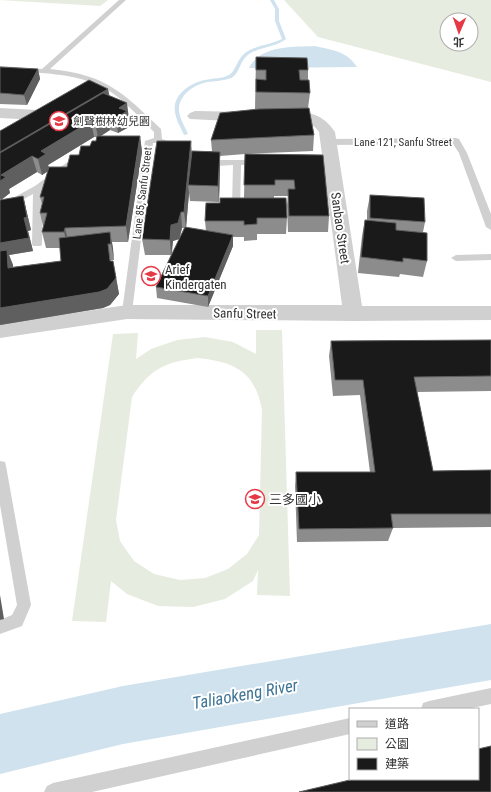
<svg xmlns="http://www.w3.org/2000/svg" width="491" height="792" font-family="'Roboto Condensed','Noto Sans TC',sans-serif">
  <rect width="100%" height="100%" fill="#fff"/>
  <path fill="#e6ecdf" fill-rule="evenodd" d="M0,0H108L100,6Z
    M284,0H491V82L318,37ZM447,20H471V44H447Z
    M256,330H282L290,596L257,595L258,570L253,581L225,599L193,607L158,606L127,594L111,581L106,622L72,621L113,334L138,333L136,359L151,349L177,340L205,337L233,342L256,354ZM198,358C234,362 255,371 262,410L259,535L247,554L228,569L205,578L180,580L154,574L134,561L120,541L116,520L132,397C151,368 165,362 198,358Z"/>
  <path fill="#cfe2ee" d="M315,46C332,50 347,51 357,67L249,68C261,45 292,47 315,46Z"/>
  <g fill="none" stroke-linecap="round" stroke-linejoin="round">
    <path fill="#cfe2ee" fill-rule="evenodd" d="M270,0H274L279,9V21L286,39C276,47 260,47 249,54C239,61 240,74 231,78C223,81 215,81 207,82C193,85 178,96 179,111C180,119 185,127 188,134L184,135C181,128 176,120 175,112C172,95 190,83 205,80C213,78 222,79 229,75C236,71 237,59 245,53C256,45 270,45 282,39L275,21V9Z"/>
    <path fill="#cfe2ee" fill-rule="evenodd" d="M491,624V680L123,744L0,774V714L123,686Z"/>
    <path fill="#d0d0d0" fill-rule="evenodd" d="M119,0H126L50,69C107,75 122,92 161,129L162,139L178,145L174,148L158,143H153L132,312L127,316L122,312L145,141L154,138V132C139,117 125,101 108,90C79,72 34,73 0,70V66L42,69Z
      M456,138L459,139L467,153L491,214V230L486,227L459,153L453,144L329,145L325,142L329,139Z
      M81,152L84,153V157L43,189L42,244L41,246H33L32,244L33,194L0,212V205L35,186Z
      M205,157L217,160H263V164L241,165L240,208L237,209L232,206L233,165L217,166L202,162L201,160Z
      M491,254V260L456,261L451,258L456,255Z
      M0,461L5,462L6,466L31,605L22,626L0,634V620L12,615L17,605L0,505Z
      M491,688V704L467,709H421L423,703L429,701Z
      M350,718V734L92,792H44L47,786L53,783Z"/>
    <path fill="#d0d0d0" fill-rule="evenodd" d="M0,108L37,110L42,112L45,115L42,118L37,120L0,118Z
      M195,111L249,112L254,114L257,117L254,120L249,122L190,119L187,116L190,113Z
      M281,112C305,112 320,110 335,132L362,306H491V320L353,321L127,319L0,338V324L127,305H342L319,132C309,116 291,124 276,120L273,117L276,114Z"/>
  </g>
  <path fill="#8c8c8c" fill-rule="evenodd" d="M256,57L308,70V80L310,93L308,108L314,135L313,151L245,154L323,155L329,216L328,232H288L287,205L288,196H274V198L287,218L286,234H257V240L244,241V237H233V246L208,307L157,298L156,287L171,255H145L142,239L192,151H212L211,140L255,109ZM245,154L244,198L220,203L205,221L206,231L186,228L189,193L190,201L219,202L220,167V156ZM182,228H184L180,237ZM179,239L172,254L173,241Z
    M0,67L38,69L40,79L27,105L0,104Z
    M108,89L109,96L129,119L128,120L129,127L118,133L110,130L100,136H140L142,152L128,242H112L114,260H111V261L116,277L119,294L110,305L103,308L0,325V200L23,196L26,209L31,230L28,231L33,251L9,255L13,265V267L61,261L60,248H46L42,232L43,226L40,213L42,204L40,197L48,171L42,175L37,172L9,189L10,193L1,200L0,199V131ZM94,137H97L96,141L90,146L79,155L67,167H49L48,165Z
    M370,195L425,222L423,232L427,261L423,277L400,274L399,277L358,273L362,236L365,220H367V211Z
    M491,340V391L417,392L433,471L491,470V527L393,528L388,541L297,542L295,486L296,472H370L360,395L333,396L329,356L331,341Z"/>
  <path fill="#5f5f5f" d="M38,69L40,79L27,105L24,95Z
    M108,89L111,104L0,170V152Z
    M127,103L129,119L128,120L129,127L118,133L116,118L119,108Z
    M108,114L110,130L98,138L95,122Z
    M91,121L94,137L48,165L50,170L42,175L38,159L41,151Z
    M140,136L142,152L128,242L126,226Z
    M191,141L192,157L188,185L189,193L186,228L184,212Z
    M220,152V167L219,202L218,186Z
    M32,156L37,172L9,189L10,193L1,200L0,198V181L1,175Z
    M23,196L26,209L31,230L28,231L33,251L9,255L13,265V284L0,257V243L24,218Z
    M181,212L182,228L179,239L173,241L171,255L170,240L171,225Z
    M65,228L69,244L68,248L64,232Z
    M110,232L113,248L114,260L111,244Z
    M233,235V246L208,307V296Z
    M113,261L119,294L110,305L103,308L0,325V308Z
    M0,595L4,619L0,620Z"/>
  <path fill="#1a1a1a" stroke="#5f5f5f" d="M256,57L307,58L308,70H299L300,80H309L310,93L256,92V79L266,80V70H256Z
    M0,67L38,69L24,95L0,93Z
    M89,80L108,89L0,152V131Z
    M103,93L127,103L119,108L127,111L116,118L108,114L95,122L91,121L41,151L46,154L38,159L32,156L1,175L6,177L0,181V153Z
    M309,108L314,135L211,140L220,113L259,109Z
    M97,136H140L126,226L65,228L64,232H42L47,213H40L44,197H40L49,167H67L70,155H79L81,146H90L92,141H96Z
    M157,141H191L184,212H181L178,223L171,225L170,240L142,239Z
    M192,151L220,152L218,186L188,185Z
    M245,154L323,155L329,216H289L288,189H295L294,180H275V185H244Z
    M370,195L424,198L425,222L370,218Z
    M23,196L27,217L24,218L29,238L0,243V200Z
    M220,198H286L287,218H257V224L244,225V221H205L206,203H220Z
    M365,220L396,223V230L427,233V261L403,258V262L361,257Z
    M185,227L233,235L208,296L156,287Z
    M110,232L111,244H108L110,261H113L116,278L107,289L99,292L0,308V251L7,250L8,268L61,261L59,238Z
    M491,340V376L414,377L433,471L491,470V514H391L393,528L299,529L296,472H375L363,380H335L331,341Z
    M491,746V792H299L354,779H478V749Z"/>
  <defs>
    <symbol id="school-ring" viewBox="-11 -11 22 22"><circle r="9.5" fill="#fff" stroke="#e63946" stroke-width="1.5"/><path d="M0-5L7-2L0 1L-7-2ZM-4 1L0 2.5L4 1V4Q0 6-4 4Z" fill="#e63946"/></symbol>
  </defs>
  <g fill-rule="evenodd">
    <use href="#school-ring" x="48" y="110" width="22" height="22"/>
    <use href="#school-ring" x="140" y="265" width="22" height="22"/>
    <use href="#school-ring" x="244" y="488" width="22" height="22"/>
  </g>
  <g text-anchor="middle" stroke-width="4" stroke-linejoin="round" paint-order="stroke">
    <g font-size="11" fill="#333" stroke="#fff" text-anchor="start">
      <text x="73" y="125">劍聲樹林幼兒園</text>
    </g>
    <g font-size="11" fill="#333" stroke="#fff">
      <text x="403" y="146">Lane 121, Sanfu Street</text>
      <text transform="translate(142 193) rotate(-83)" y="4">Lane 85, Sanfu Street</text>
    </g>
    <g font-size="13" fill="#333" stroke="#fff">
      <text transform="translate(341 228) rotate(82)" y="5">Sanbao Street</text>
      <text transform="translate(245 313) rotate(1)" y="5">Sanfu Street</text>
    </g>
    <g font-size="13" fill="#333" stroke="#fff" text-anchor="start">
      <text x="165" y="274">Arief<tspan x="165" dy="15">Kindergaten</tspan></text>
      <text x="269" y="504">三多國小</text>
    </g>
    <g font-size="17" font-style="italic" fill="#3f7597" stroke="#fff">
      <text transform="translate(245 694) rotate(-10)" y="6">Taliaokeng River</text>
    </g>
  </g>
  <rect x="349" y="708" width="130" height="72" fill="#ffffff" stroke="#adadad"/>
  <rect x="357" y="721" width="20" height="6" fill="#d0d0d0" stroke="#adadad"/>
  <text x="385" y="728" font-size="12" fill="#333333">道路</text>
  <rect x="357" y="738" width="20" height="12" fill="#e6ecdf" stroke="#adadad"/>
  <text x="385" y="748" font-size="12" fill="#333333">公園</text>
  <rect x="357" y="758" width="20" height="12" fill="#1a1a1a" stroke="#adadad"/>
  <text x="385" y="768" font-size="12" fill="#333333">建築</text>
  <g transform="translate(459 32) rotate(182)"><circle r="19" fill="#ffffff" stroke="#adadad"/>
  <path d="M0-3L7 15L0 10L-7 15Z" fill="#e63946"/>
  <text y="-6" font-size="11" font-weight="bold" text-anchor="middle" fill="#333333">北</text>
  </g>
</svg>
